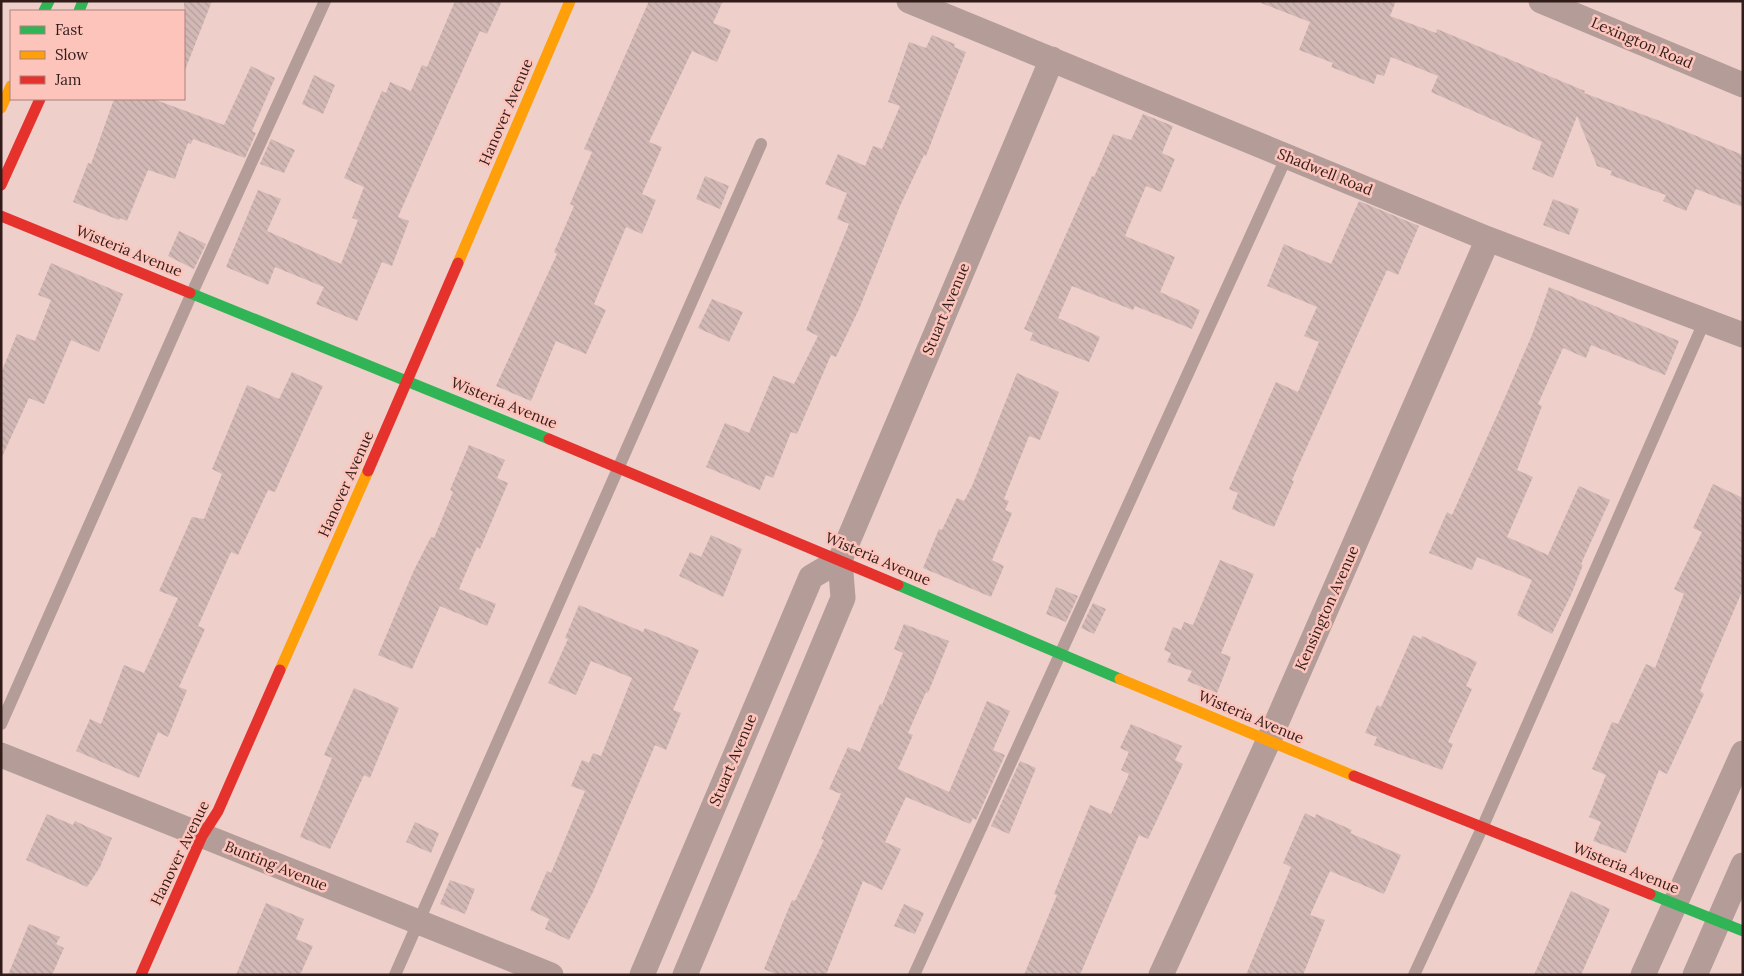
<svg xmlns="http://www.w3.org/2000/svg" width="1744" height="976" font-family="Lora,serif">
  <defs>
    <pattern id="building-back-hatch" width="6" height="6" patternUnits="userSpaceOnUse" patternTransform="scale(1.25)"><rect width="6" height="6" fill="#d2b9b6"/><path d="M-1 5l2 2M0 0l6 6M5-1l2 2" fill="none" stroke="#b59e9c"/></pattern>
  </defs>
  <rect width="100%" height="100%" fill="#eecfca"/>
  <path fill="url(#building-back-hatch)" d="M184,1H212L185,70L184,69Z
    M455,1H502L487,34L480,31L398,217L409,221L392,266L382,262L357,321L316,304L324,287L275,267L268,285L226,267L258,190L281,199L267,231L341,264L358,220L352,218L364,187L344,178L382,91L386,93L390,82L411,91L422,65L427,67Z
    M649,1H723L713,23L731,30L717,62L692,51L649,142L662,147L642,194L656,200L642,234L626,227L594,304L606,310L586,354L556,341L531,401L496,386L557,254L554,252L574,206L570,204L592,152L584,149Z
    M1261,1H1396L1390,16L1436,33L1437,29L1585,91L1584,93L1660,121L1743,155V207L1696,189L1686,211L1663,201L1666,195L1610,175L1612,171L1597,166L1577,116L1553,178L1532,169L1542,142L1431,92L1438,76L1391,57L1384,76L1377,74L1374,84L1331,67L1333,63L1299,50L1310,22L1261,3Z
    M932,35L955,44L954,47L966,52L926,156L924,155L900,206L860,307L836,357L831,355L797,434L791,432L773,478L766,475L760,490L706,467L725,423L749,433L773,376L794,384L818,336L806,330L849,224L837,219L847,193L825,184L838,154L865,166L873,146L882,149L900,106L888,102L909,42L926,48Z
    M251,66L275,78L252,131L256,133L245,158L193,139L191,144L188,143L175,179L148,170L127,221L120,218L119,220L73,202L88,163L91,164L114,99H153L224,125Z
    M314,75L335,85L323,114L302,104Z
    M1143,114L1173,126L1162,153L1175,159L1161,192L1146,186L1125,236L1175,257L1160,292L1200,310L1192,329L1135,306L1133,310L1072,286L1058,318L1100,337L1089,362L1030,340L1033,333L1024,329L1092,176L1094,177L1113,134L1131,140Z
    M271,139L295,150L284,173L260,164Z
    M705,176L729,186L720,209L696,199Z
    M1553,199L1579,209L1569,235L1543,225Z
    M1359,201L1419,226L1398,275L1387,270L1292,480L1294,481L1274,527L1232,509L1238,493L1229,489L1276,382L1298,392L1319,342L1304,336L1317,307L1267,286L1284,244L1331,264Z
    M179,231L206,244L194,269L168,256Z
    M51,263L123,294L99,352L71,340L44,404L29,398L1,459V373L17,334L35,341L51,300L38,295Z
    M1549,287L1679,341L1665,375L1591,345L1586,358L1563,348L1538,404L1542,406L1517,470L1533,477L1507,537L1548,555L1579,486L1610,500L1581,564L1583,565L1571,595L1552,634L1517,615L1532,580L1477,557L1472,570L1429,553L1447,512L1452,515L1499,411L1532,335Z
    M712,299L743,312L729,342L698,328Z
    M292,372L323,386L275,492L268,490L238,555L231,552L198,626L205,629L179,687L187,690L168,737L158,732L139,778L76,751L90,719L101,724L124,665L144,673L178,598L159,591L192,517L204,519L222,474L212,469L247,385L279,399Z
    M1017,373L1059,392L1040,440L1029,436L1004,499L1009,501L1005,510L1012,513L992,560L1004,566L991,597L923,568L939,529L942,530L957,498L964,501L972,486Z
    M469,445L505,460L497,478L508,483L480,549L477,547L459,589L496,604L487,626L440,606L412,669L378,655L414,570L431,537L434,538L453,492L450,490Z
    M1713,484L1743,498V589L1700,691L1704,694L1667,774L1659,770L1626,853L1593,841L1601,822L1589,817L1606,775L1592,769L1612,722L1618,724L1646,664L1655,668L1684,594L1674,589L1702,532L1693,528Z
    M711,535L742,549L723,597L679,576L690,552L701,557Z
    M1220,560L1254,574L1221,653L1231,657L1217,693L1187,681L1192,671L1167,662L1171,653L1164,650L1173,627L1181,630L1184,622L1193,625Z
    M1056,587L1078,596L1066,622L1046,614Z
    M1093,603L1106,609L1094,634L1081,628Z
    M579,605L643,632L645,628L699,650L673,710L681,713L666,750L655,745L593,892L569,940L545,929L549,919L530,910L547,871L551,873L585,791L571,786L582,760L589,763L593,753L601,756L632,678L591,661L576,695L548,683L568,639L565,638Z
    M904,624L949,641L928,693L926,692L908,733L913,735L898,769L949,792L987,701L1010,711L993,750L1005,755L976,820L973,818L970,824L906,797L885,842L901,849L882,890L863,881L826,975H778L764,969L792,900L795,901L824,840L821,839L841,794L829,789L848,747L860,752L880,704L882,705L903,653L894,649Z
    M1413,635L1421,639L1422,636L1477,662L1466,686L1472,689L1448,742L1453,744L1442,770L1374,745L1377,737L1365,733L1377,705L1381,707Z
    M354,688L399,708L370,778L364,775L330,849L300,837L332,758L324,755Z
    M1131,724L1182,746L1175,760L1183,764L1148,839L1139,835L1080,975H1024L1057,895L1054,894L1090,805L1111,814L1129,774L1121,770L1129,752L1120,748Z
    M1020,761L1036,768L1009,834L991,826Z
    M1305,813L1315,818L1316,814L1352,830L1350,833L1401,855L1384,894L1330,871L1310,915L1325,920L1303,975H1246L1291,867L1283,863Z
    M47,814L73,825L75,821L112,838L100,867L87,887L26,860Z
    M415,822L439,833L431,853L406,842Z
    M450,880L475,889L465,914L440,904Z
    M1571,891L1610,909L1581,975H1534Z
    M266,903L304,919L296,939L313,946L300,975H236Z
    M904,904L924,913L915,934L894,926Z
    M29,924L60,937L56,944L64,948L52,975H8Z"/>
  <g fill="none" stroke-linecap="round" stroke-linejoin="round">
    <path stroke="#b49c98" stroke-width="12" d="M1,724L192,293L325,1
      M395,975L761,144
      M914,975L1287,156
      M1414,975L1483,826L1705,320"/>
    <path stroke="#b49c98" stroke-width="25" d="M909,1L1488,239L1743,335
      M1541,1L1743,85
      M1,755L551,975
      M642,975L811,577L840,560
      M685,975L843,598L840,560L1052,59
      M1161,975L1268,742L1488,239
      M1643,975L1743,753
      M1695,975L1743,865"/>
    <path stroke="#30b455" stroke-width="11" d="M44,11L49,1
      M79,11L83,1
      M190,293L549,439
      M898,585L1120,679
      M1650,894L1743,931"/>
    <path stroke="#ff9f0a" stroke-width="11" d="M1,108L11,86
      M458,263L570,1
      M280,670L368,471
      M1120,679L1354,776"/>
    <path stroke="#e5322d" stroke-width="11" d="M1,185L40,99
      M1,216L190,293
      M549,439L898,585
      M368,471L458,263
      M1354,776L1650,894
      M141,975L202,836L218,811L280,670"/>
  </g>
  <g text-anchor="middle" stroke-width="5" stroke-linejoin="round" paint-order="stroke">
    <g font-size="15" fill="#311c19" stroke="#fdc4bb">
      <text transform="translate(1642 43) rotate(23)" y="5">Lexington Road</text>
      <text transform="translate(506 112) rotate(-67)" y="5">Hanover Avenue</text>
      <text transform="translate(1325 172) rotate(22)" y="5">Shadwell Road</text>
      <text transform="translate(129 251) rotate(22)" y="5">Wisteria Avenue</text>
      <text transform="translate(946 309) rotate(-67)" y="5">Stuart Avenue</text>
      <text transform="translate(504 403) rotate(22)" y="5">Wisteria Avenue</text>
      <text transform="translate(346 484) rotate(-66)" y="5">Hanover Avenue</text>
      <text transform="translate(878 559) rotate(23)" y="5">Wisteria Avenue</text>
      <text transform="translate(1327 608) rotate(-66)" y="5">Kensington Avenue</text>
      <text transform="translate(1251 717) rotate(23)" y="5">Wisteria Avenue</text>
      <text transform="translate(733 760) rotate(-67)" y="5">Stuart Avenue</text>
      <text transform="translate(180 853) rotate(-64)" y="5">Hanover Avenue</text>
      <text transform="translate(276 866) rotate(22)" y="5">Bunting Avenue</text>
      <text transform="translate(1626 868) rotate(22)" y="5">Wisteria Avenue</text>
    </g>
  </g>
  <rect width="1744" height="976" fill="none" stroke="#311c19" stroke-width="5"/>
  <rect x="10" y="10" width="175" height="90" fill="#fdc4bb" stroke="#ab817a"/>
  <rect x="20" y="26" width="25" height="8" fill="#30b455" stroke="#ab817a"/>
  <text x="55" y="35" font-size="15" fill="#311c19">Fast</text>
  <rect x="20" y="51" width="25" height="8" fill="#ff9f0a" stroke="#ab817a"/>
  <text x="55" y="60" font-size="15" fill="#311c19">Slow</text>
  <rect x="20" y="76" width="25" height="8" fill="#e5322d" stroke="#ab817a"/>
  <text x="55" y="85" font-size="15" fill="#311c19">Jam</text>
</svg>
